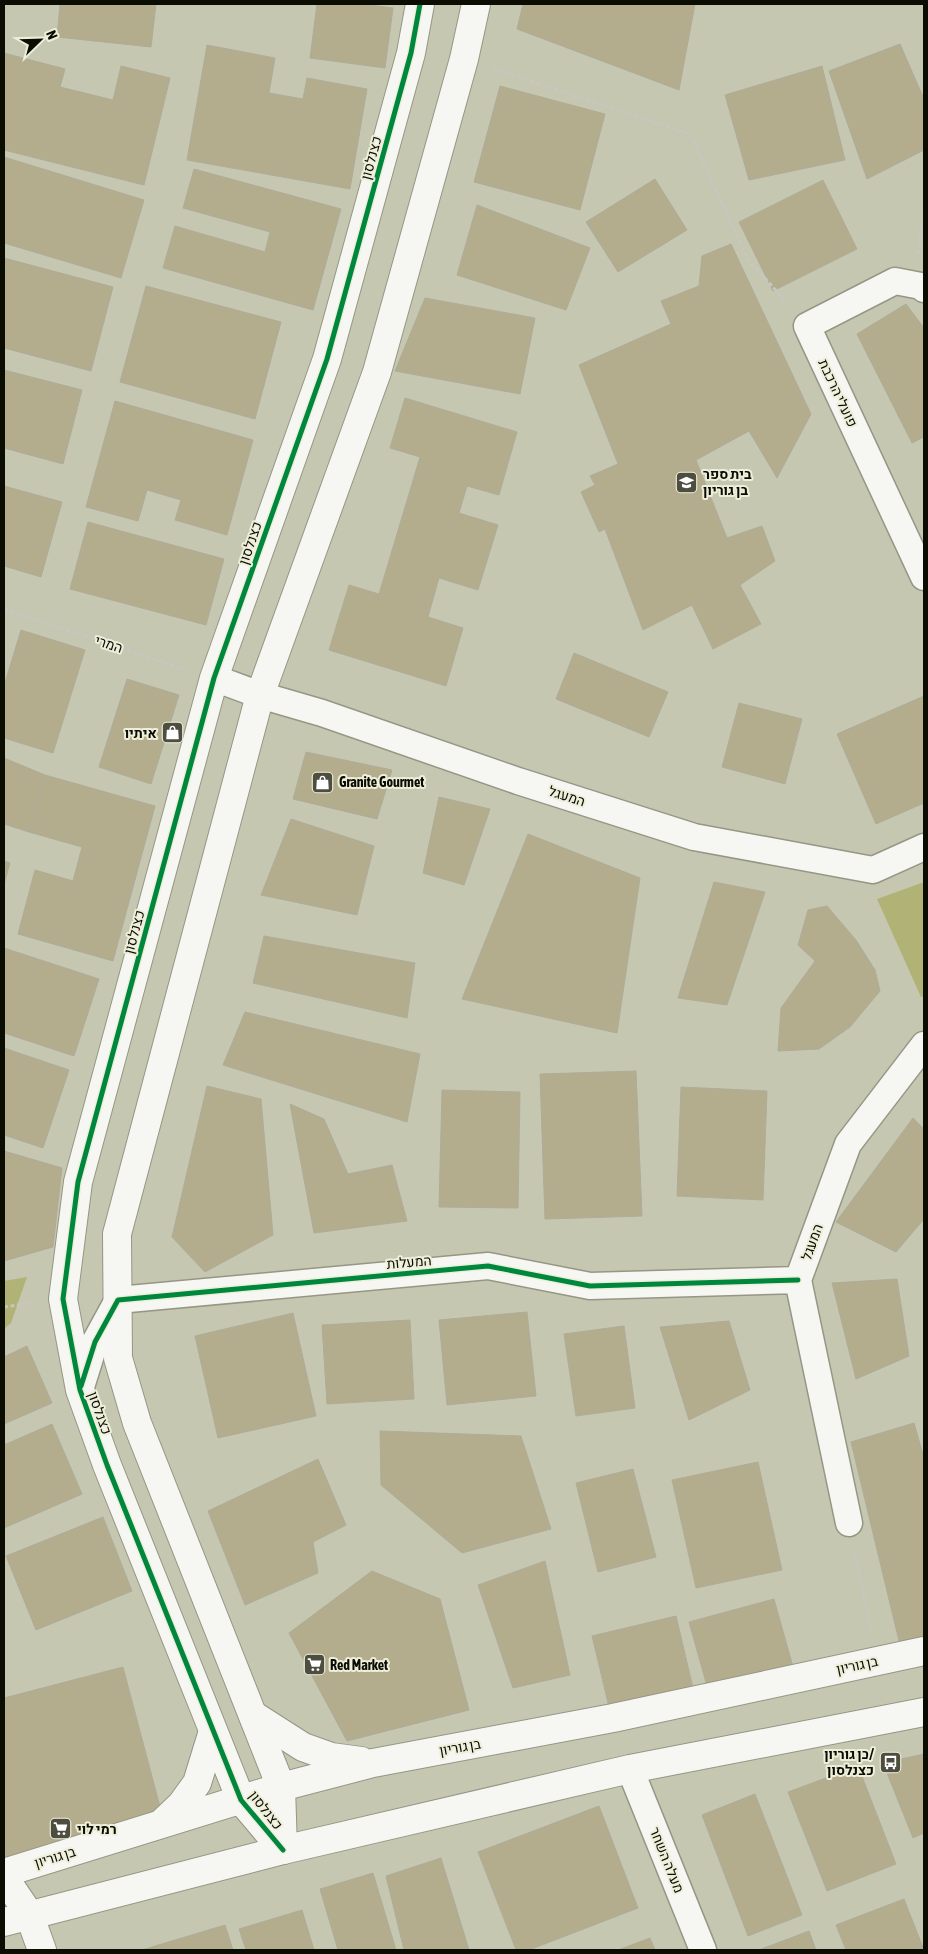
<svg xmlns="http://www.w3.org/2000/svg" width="928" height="1954" font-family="'Asap Condensed',Heebo,sans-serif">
  <rect width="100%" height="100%" fill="#c6c7b1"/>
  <path fill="#b1b376" d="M924,882V996L921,997L877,899Z
    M27,1277L11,1323L4,1329V1281Z"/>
  <path fill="#b3ad8d" stroke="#aeac9b" d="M60,4H156L151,47L57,37Z
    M317,4H362L393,8L385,68L310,58Z
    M523,4H695L679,90L517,29Z
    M900,44L924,99V150L867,179L829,71Z
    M207,45L275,58L269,93L303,99L307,78L367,89L350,189L187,160Z
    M4,53L65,69L60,87L113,100L121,66L170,78L144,185L4,150Z
    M822,66L845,160L749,180L725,95Z
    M500,86L605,114L580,210L474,182Z
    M4,157L144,200L121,278L4,243Z
    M194,169L341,209L313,310L163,268L175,226L265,252L270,232L183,208Z
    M655,179L687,230L618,272L586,222Z
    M823,180L857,249L773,291L739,222Z
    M477,205L590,248L566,310L457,275Z
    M731,244L811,414L777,478L749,431L696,460L727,538L762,526L775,561L740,585L761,624L713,649L692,605L643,630L605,529L599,532L581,492L595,485L590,476L618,464L579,365L671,324L661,301L699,286L702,256Z
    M4,258L113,287L91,371L4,348Z
    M146,286L281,322L255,419L120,382Z
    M425,298L535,318L520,394L395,371Z
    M906,304L924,328V437L912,443L857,334Z
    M4,370L82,390L63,464L4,448Z
    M405,398L517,432L499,495L467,486L459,513L498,525L478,590L439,578L428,617L463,628L446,686L329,650L349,585L379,594L420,457L390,448Z
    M115,401L253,440L227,535L175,520L181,500L147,490L138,521L86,507Z
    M4,486L62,502L41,577L4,566Z
    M88,522L224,559L206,625L70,589Z
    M21,630L85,650L53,753L4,738V686Z
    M574,653L668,692L649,737L556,699Z
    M127,679L179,695L151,784L99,767Z
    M924,696V803L876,824L837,734Z
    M739,703L802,719L785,784L722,767Z
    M306,752L392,770L377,819L293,799Z
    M4,758L45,775L29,832L4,824Z
    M45,775L155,806L113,961L18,934L35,870L73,881L82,847L29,832Z
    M439,797L490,809L464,885L423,873Z
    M291,819L374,846L357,915L261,895Z
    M528,834L640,878L617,1033L462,999Z
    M4,861L10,863L4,884Z
    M714,882L765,892L727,1005L678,998Z
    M827,906L856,940L875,970L880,991L850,1027L819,1049L778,1051L781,1008L815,961L798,945L808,910Z
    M264,936L415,963L407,1018L253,983Z
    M4,948L99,979L74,1056L4,1033Z
    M245,1012L420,1054L407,1122L223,1065Z
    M4,1048L69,1070L43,1148L4,1135Z
    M636,1071L642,1216L545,1219L540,1074Z
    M207,1086L261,1099L273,1235L205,1272L172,1237Z
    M681,1087L767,1091L763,1200L677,1196Z
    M442,1090L520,1092L518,1208L439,1207Z
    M290,1104L324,1119L348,1174L392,1165L407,1221L314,1233Z
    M913,1118L924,1129V1219L896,1252L836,1222Z
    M4,1151L62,1168L53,1247L4,1261Z
    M897,1279L909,1356L856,1379L832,1283Z
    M527,1312L536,1396L447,1405L439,1320Z
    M293,1313L316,1416L218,1438L195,1336Z
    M410,1320L414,1399L327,1404L322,1325Z
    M729,1321L750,1390L689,1420L660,1327Z
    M624,1326L635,1408L576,1416L564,1334Z
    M27,1346L52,1403L4,1424V1357Z
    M914,1423L924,1458V1637L899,1641L851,1442Z
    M52,1424L82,1494L4,1528V1445Z
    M380,1431L521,1436L551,1529L462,1553L381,1485Z
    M318,1459L346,1525L313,1542L318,1573L245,1605L208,1511Z
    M758,1462L782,1570L696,1588L672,1480Z
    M633,1469L656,1557L598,1572L576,1483Z
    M103,1517L132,1591L36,1630L6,1556Z
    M545,1561L570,1675L513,1688L478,1585Z
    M372,1571L440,1599L469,1710L347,1741L289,1633Z
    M774,1599L795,1674L710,1697L689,1622Z
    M676,1616L694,1692L610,1711L592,1636Z
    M123,1667L163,1818L4,1859V1698Z
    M924,1754V1833L913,1838L883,1763Z
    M858,1766L896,1864L827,1891L788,1792Z
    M755,1794L802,1915L748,1936L702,1815Z
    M599,1806L638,1908L529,1950H516L478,1852Z
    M441,1858L469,1950H404L386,1876Z
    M373,1873L396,1950H338L320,1889Z
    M904,1899L924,1950H846L836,1925Z
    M302,1910L314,1950H246L239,1929Z
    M225,1925L233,1950H142Z
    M809,1931L816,1950H759Z
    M650,1938L655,1950H618Z"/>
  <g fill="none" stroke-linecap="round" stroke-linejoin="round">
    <defs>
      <path id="minor" d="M924,289L921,286L895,281L807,326L924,577
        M214,678L260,695L322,713L518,781L694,837L873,870L924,847
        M80,1390L95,1342L118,1300L488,1266L590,1286L798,1280
        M849,1523L798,1280L848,1144L924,1045
        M630,1769L703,1950"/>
      <path id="tertiary" d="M283,1850L241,1800L107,1465L80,1390L63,1299L78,1182L214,678L327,359L411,53L420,4
        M283,1850L281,1787L137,1423L118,1358L117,1234L260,695L377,372L464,59L476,4
        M4,1877L29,1914L42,1950"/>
      <path id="secondary" d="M253,1715L303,1747L331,1757L361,1761
        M162,1823L181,1805L197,1783L213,1731
        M4,1873L281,1787L373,1763L613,1718L924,1651
        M4,1922L283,1850L630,1769L924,1712"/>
    </defs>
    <use href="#minor" stroke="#969685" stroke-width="29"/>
    <use href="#tertiary" stroke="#969685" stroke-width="30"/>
    <use href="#secondary" stroke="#969685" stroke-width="30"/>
    <path stroke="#c7c7c1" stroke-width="3" stroke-dasharray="4 2.5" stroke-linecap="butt" d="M493,69L690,134L748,259L787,303
      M918,254L924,208
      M4,609L185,669
      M4,1307L33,1303
      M855,1553L871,1630"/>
    <use href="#minor" stroke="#f6f7f3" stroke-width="26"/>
    <use href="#tertiary" stroke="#f6f7f3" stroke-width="28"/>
    <use href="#secondary" stroke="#f6f7f3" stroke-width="28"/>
    <defs>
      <path id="cycleway" d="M81,1386L95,1342L118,1300L488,1266L590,1286L798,1280
        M283,1850L241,1800L107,1465L80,1390L63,1299L78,1182L214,678L327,359L411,53L420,4"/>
    </defs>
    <use href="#cycleway" stroke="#eeefdb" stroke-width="8"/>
    <use href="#cycleway" stroke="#00873e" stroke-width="5"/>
  </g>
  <defs>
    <symbol id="school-square" viewBox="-11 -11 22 22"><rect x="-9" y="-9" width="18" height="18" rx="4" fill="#4d4e3f" stroke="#eeefdb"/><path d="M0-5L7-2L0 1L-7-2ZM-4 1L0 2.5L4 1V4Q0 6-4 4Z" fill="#fff"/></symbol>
    <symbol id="shop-square" viewBox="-11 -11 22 22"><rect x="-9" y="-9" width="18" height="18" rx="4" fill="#4d4e3f" stroke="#eeefdb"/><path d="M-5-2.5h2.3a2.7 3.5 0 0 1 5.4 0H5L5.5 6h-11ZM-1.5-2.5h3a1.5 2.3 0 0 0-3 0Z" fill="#fff"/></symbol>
    <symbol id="supermarket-square" viewBox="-11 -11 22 22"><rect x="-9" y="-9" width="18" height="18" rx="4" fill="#4d4e3f" stroke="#eeefdb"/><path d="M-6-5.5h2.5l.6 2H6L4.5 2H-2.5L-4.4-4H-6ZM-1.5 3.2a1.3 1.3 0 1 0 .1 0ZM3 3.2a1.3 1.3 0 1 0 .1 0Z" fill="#fff"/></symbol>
    <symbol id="bus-square" viewBox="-11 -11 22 22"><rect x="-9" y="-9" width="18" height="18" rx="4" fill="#4d4e3f" stroke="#eeefdb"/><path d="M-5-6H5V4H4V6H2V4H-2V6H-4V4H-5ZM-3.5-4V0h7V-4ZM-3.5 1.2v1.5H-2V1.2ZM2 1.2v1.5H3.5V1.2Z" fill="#fff"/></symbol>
  </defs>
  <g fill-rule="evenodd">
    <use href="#school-square" x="674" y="470" width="25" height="25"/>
    <use href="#shop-square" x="160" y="720" width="25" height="25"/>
    <use href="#shop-square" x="310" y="770" width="25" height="25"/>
    <use href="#supermarket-square" x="302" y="1652" width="25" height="25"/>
    <use href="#bus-square" x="878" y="1750" width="25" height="25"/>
    <use href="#supermarket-square" x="48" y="1816" width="25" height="25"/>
  </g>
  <g text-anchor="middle" stroke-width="4" stroke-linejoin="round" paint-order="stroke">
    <g font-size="14" fill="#0c0d02" stroke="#eeefdb">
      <text transform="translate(371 158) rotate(-75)" y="5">כצנלסון</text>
      <text transform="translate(838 393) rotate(65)" y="5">פועלי הרכבת</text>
      <text transform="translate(250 543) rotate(-71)" y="5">כצנלסון</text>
      <text transform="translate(109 644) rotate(18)" y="5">המרי</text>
      <text transform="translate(567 796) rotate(18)" y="5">המעגל</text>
      <text transform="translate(134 932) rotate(-75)" y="5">כצנלסון</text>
      <text transform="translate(812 1242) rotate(-70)" y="5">המעגל</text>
      <text transform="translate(409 1262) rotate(-5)" y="5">המעלות</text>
      <text transform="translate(100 1413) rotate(70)" y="5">כצנלסון</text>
      <text transform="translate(857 1665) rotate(-12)" y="5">בן גוריון</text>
      <text transform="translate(460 1747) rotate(-10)" y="5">בן גוריון</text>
      <text transform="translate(266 1810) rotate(52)" y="5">כצנלסון</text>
      <text transform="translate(55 1857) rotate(-17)" y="5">בן גוריון</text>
      <text transform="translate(667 1860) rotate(68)" y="5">מעלה השחר</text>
    </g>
    <g font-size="14" font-weight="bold" fill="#0c0d02" stroke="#eeefdb" text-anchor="start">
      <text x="703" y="479">בית ספר<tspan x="703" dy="16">בן גוריון</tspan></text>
      <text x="157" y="738" text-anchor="end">איתיו</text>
      <text x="339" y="787">Granite Gourmet</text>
      <text x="330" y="1670">Red Market</text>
      <text x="874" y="1759" text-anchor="end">בן גוריון/<tspan x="874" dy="16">כצנלסון</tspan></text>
      <text x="77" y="1834">רמי לוי</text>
    </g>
  </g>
  <rect width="928" height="1954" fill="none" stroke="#0c0d02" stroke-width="10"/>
  <g transform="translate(40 40) rotate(67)" stroke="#eeefdb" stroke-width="4" paint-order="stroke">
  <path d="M0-4L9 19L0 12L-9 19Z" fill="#0c0d02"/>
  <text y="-8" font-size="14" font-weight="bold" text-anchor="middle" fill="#0c0d02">N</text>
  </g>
</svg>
